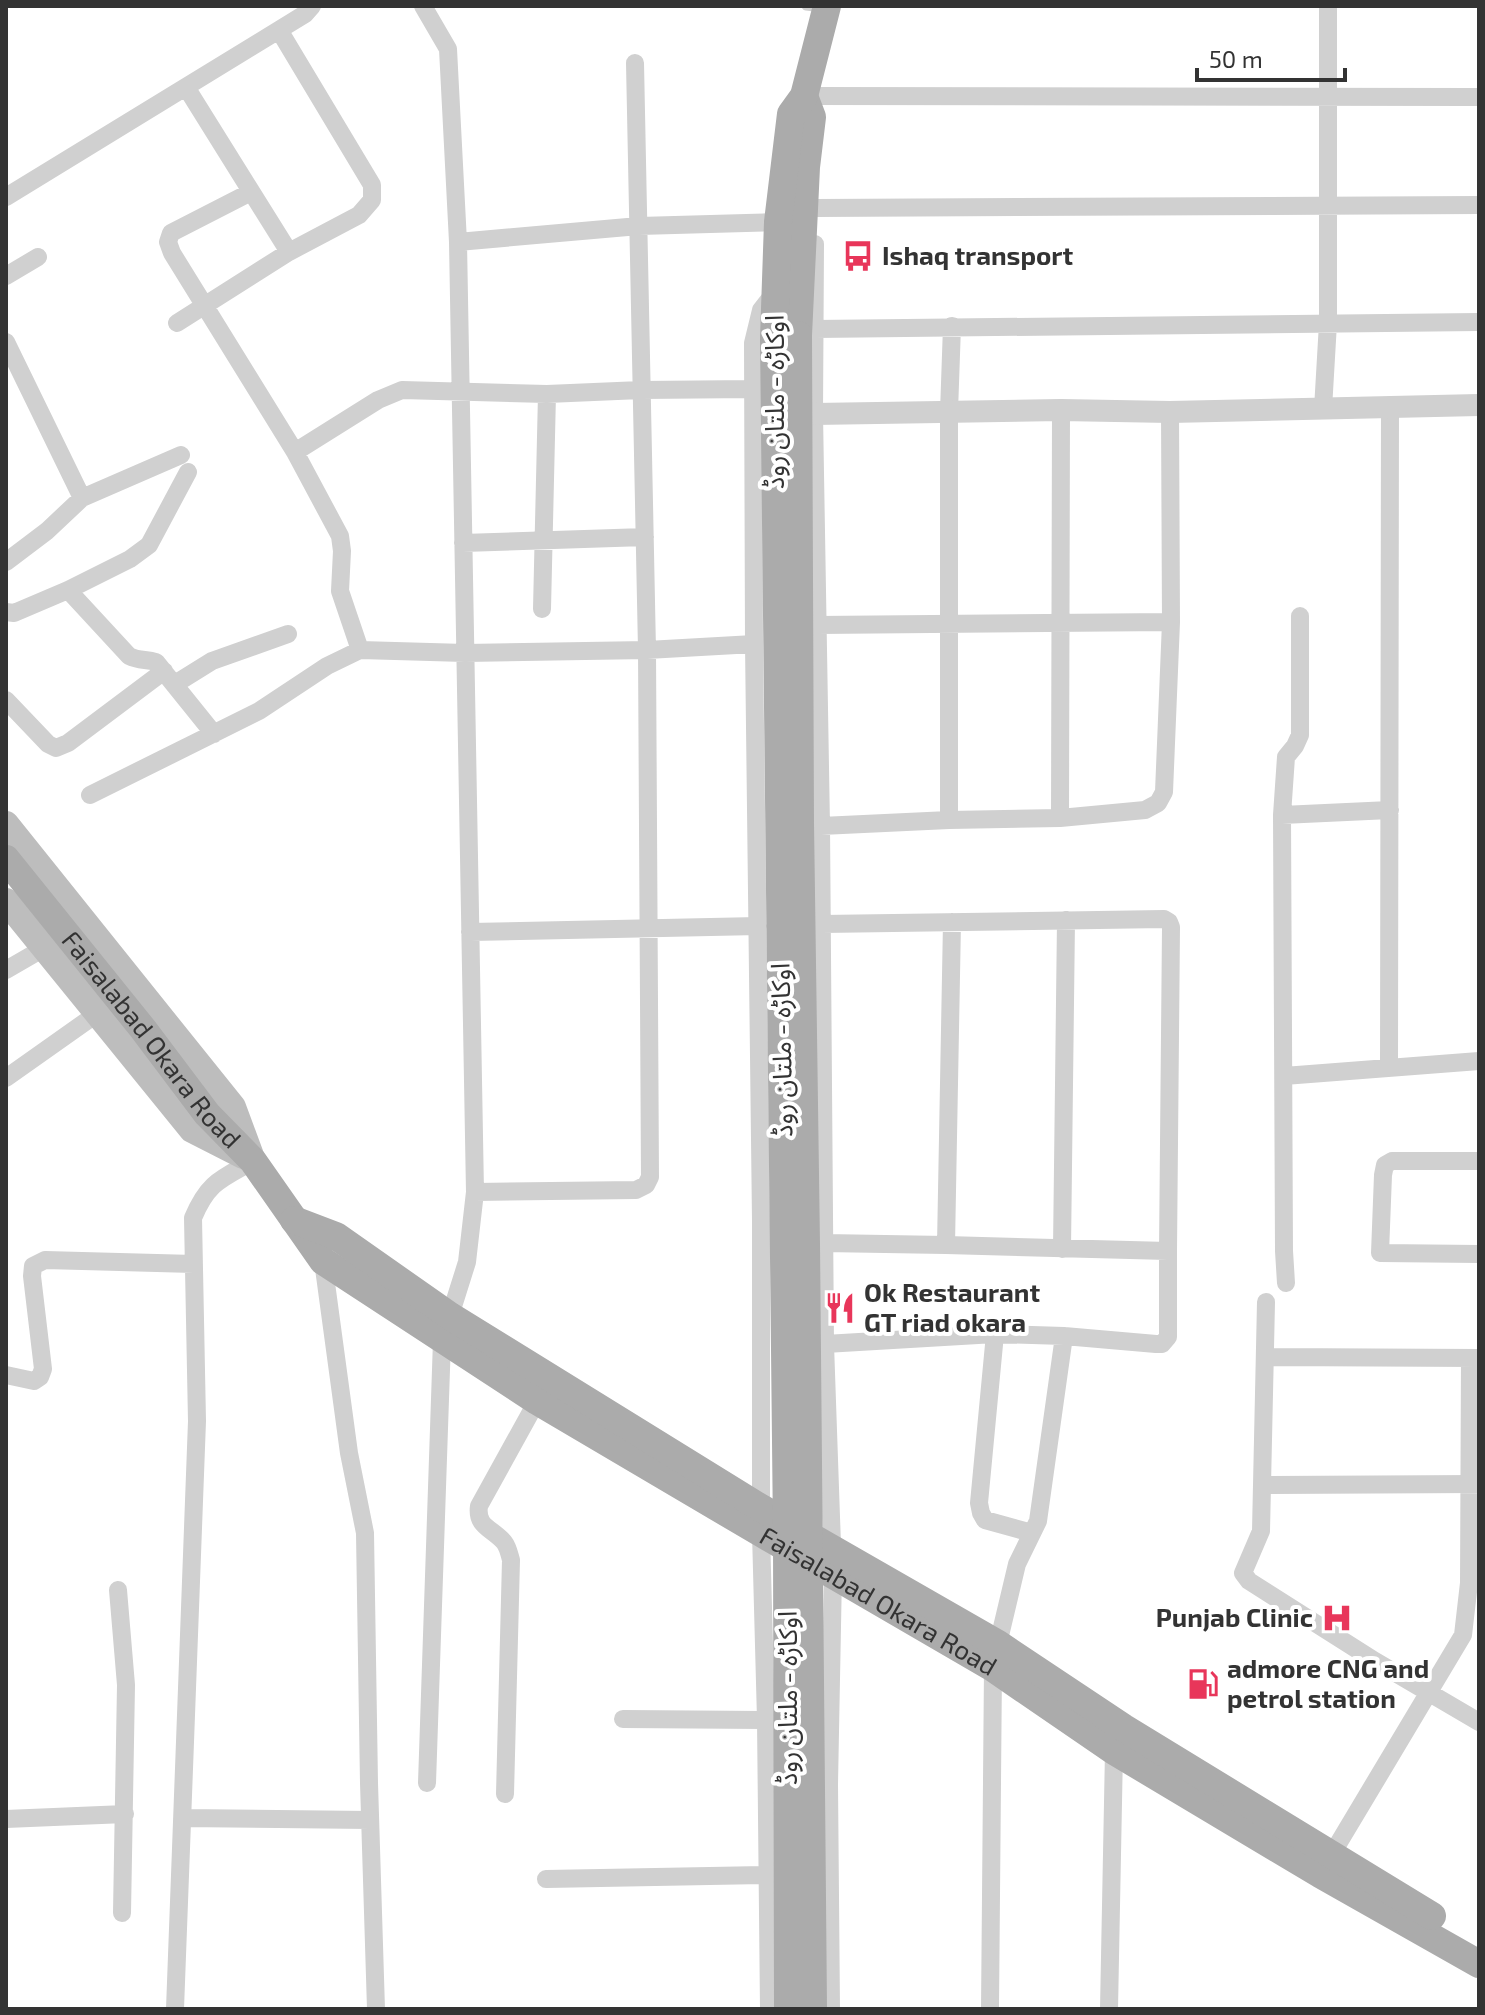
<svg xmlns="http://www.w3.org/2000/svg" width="1485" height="2015" font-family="'Exo 2','Noto Sans Arabic',sans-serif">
  <rect width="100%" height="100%" fill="#fff"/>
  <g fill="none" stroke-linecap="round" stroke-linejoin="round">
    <path stroke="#d0d0d0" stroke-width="9" d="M806,6L823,8"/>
    <path stroke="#d0d0d0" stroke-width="18" d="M423,6L448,49L458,242L475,1192L467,1262L450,1316
      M186,87L289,252
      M804,96L1479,97
      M251,192L171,233L168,242L172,253L295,452L340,536L342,551L340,591L360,650
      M6,197L305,14L312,6
      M815,208L1479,205
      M458,242L639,226L778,222
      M815,244L814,414L821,826L825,1344L833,1574L829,1784L831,2009
      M6,276L38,257
      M177,323L289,252L359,215L372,200V185L279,30
      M815,329L1479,322
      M6,342L82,498
      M1323,409L1328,323V6
      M295,452L378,400L402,390L547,394L641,390L753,389
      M463,543L645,537
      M6,562L47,531L82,498L181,455
      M68,590L129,656C139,661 146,659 156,662L214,734
      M542,609L547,394
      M6,612L14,613L68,590L130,559L149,545L188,472
      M817,625L1171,622
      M175,684L212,661L288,634
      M6,700L48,744L56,748L68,743L164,671
      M90,795L259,711L327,666L360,650L465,653L647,650L754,644
      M1282,815L1390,810
      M1060,818L1061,410
      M949,820V412L952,326
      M821,826L949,820L1060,818L1145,810L1158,803L1164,792L1171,622L1170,412
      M822,924L1164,919L1169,922L1171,927L1168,1251
      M470,932L758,926
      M6,970L44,948
      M1389,1068L1390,405
      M1284,1076L1479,1061
      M6,1078L98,1013
      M1479,1161H1392L1385,1165L1383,1175L1380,1253L1479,1254
      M475,1192L636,1190L646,1185L650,1177L647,650L635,63
      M824,1243L946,1245L952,922
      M1062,1249L1066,920
      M323,1261L349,1453L365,1533L369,1783L376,2009
      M1286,1283L1284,1251L1282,815L1286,757L1295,746L1300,735V616
      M1266,1302L1261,1531L1243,1573L1249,1581L1375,1661L1479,1722
      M995,1334L979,1503L981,1513L985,1520L1032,1533
      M825,1344L995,1334L1064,1336L1156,1344H1162L1168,1337V1251L946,1245
      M1265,1357L1479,1358
      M6,1375L34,1381L40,1377L43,1369L32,1276L33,1266L45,1260L194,1264
      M1262,1485L1479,1484
      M118,1590L126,1685L122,1913
      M998,1644L1017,1564L1038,1521L1064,1336
      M623,1719L766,1720
      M427,1783L442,1340
      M505,1794L511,1560C509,1553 508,1547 504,1542C492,1528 476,1527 479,1506L537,1401
      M182,1818L370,1820
      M6,1819L125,1814
      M1332,1854L1463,1635L1469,1583L1470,1358
      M546,1879L767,1875
      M175,2009L197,1421L193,1218C208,1182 221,1179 253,1161
      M769,2009L766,1720L761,1533V1221L754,644L753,343L761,310L775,292
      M990,2009L993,1668
      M1109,2009L1114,1751"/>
    <path stroke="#d0d0d0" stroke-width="22" d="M814,414L1061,410L1170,412L1479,405"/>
    <path stroke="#bdbdbd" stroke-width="26" d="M6,824L233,1107L253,1161
      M6,901L192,1130L243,1156"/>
    <g stroke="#ababab" stroke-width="28">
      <path d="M798,335L806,167L812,117L804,96"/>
      <path d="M774,338L778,222L791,114L804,96L827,6"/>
      <path id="s1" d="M6,859L143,1029L207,1114L253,1161L323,1261L537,1401L761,1533L993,1668L1114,1751L1320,1874L1479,1964"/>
      <path d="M294,1220L336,1236L450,1316L761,1508L998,1644L1124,1728L1432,1916"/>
    </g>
    <path stroke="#ababab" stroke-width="28" d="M798,335L800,823L806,1244L813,2009
      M774,338L787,1533L788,2009"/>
  </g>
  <defs>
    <symbol id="bus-bare" viewBox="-9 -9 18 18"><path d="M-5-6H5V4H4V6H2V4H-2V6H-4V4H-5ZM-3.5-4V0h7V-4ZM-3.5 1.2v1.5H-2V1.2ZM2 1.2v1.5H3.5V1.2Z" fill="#e8365a" stroke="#fff" stroke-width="2.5" paint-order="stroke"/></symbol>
    <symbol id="restaurant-bare" viewBox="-9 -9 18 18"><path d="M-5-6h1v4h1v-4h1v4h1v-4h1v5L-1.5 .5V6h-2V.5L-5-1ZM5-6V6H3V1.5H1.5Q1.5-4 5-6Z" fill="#e8365a" stroke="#fff" stroke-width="2.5" paint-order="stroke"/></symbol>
    <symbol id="hospital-bare" viewBox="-9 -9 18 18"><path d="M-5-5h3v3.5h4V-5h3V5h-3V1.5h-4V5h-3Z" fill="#e8365a" stroke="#fff" stroke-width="2.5" paint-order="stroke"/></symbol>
    <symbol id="fuel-bare" viewBox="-9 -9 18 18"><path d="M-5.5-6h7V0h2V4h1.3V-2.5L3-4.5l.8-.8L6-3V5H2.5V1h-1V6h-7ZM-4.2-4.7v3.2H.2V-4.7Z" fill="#e8365a" stroke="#fff" stroke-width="2.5" paint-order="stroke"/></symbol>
  </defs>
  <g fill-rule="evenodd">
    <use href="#bus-bare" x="836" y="234" width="44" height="44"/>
    <use href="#restaurant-bare" x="818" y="1286" width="44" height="44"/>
    <use href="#hospital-bare" x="1315" y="1596" width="44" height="44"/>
    <use href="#fuel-bare" x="1181" y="1662" width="44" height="44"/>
  </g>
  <g text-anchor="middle" stroke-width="8" stroke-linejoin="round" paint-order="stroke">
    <g font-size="26" font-weight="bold" fill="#333" stroke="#fff" text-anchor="start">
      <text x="882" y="265">Ishaq transport</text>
      <text x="864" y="1302">Ok Restaurant<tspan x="864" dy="30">GT riad okara</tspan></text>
      <text x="1313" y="1627" text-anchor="end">Punjab Clinic</text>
      <text x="1227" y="1678">admore CNG and<tspan x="1227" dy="30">petrol station</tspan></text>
    </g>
    <g font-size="26" fill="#333" stroke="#fff">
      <text transform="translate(775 402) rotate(-90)" y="9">اوکاڑہ - ملتان روڈ</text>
      <text dy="9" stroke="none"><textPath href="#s1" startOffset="232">Faisalabad Okara Road</textPath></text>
      <text transform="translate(782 1050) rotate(-91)" y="9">اوکاڑہ - ملتان روڈ</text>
      <text dy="9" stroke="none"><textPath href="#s1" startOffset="1164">Faisalabad Okara Road</textPath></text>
      <text transform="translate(788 1698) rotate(-90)" y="9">اوکاڑہ - ملتان روڈ</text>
    </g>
  </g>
  <rect width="1485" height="2015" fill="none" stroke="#333333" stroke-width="16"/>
  <path d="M1197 68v12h148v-12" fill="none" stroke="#333333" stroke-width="4"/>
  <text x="1209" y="68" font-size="24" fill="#333333" stroke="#ffffff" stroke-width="6" paint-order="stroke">50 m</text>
</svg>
